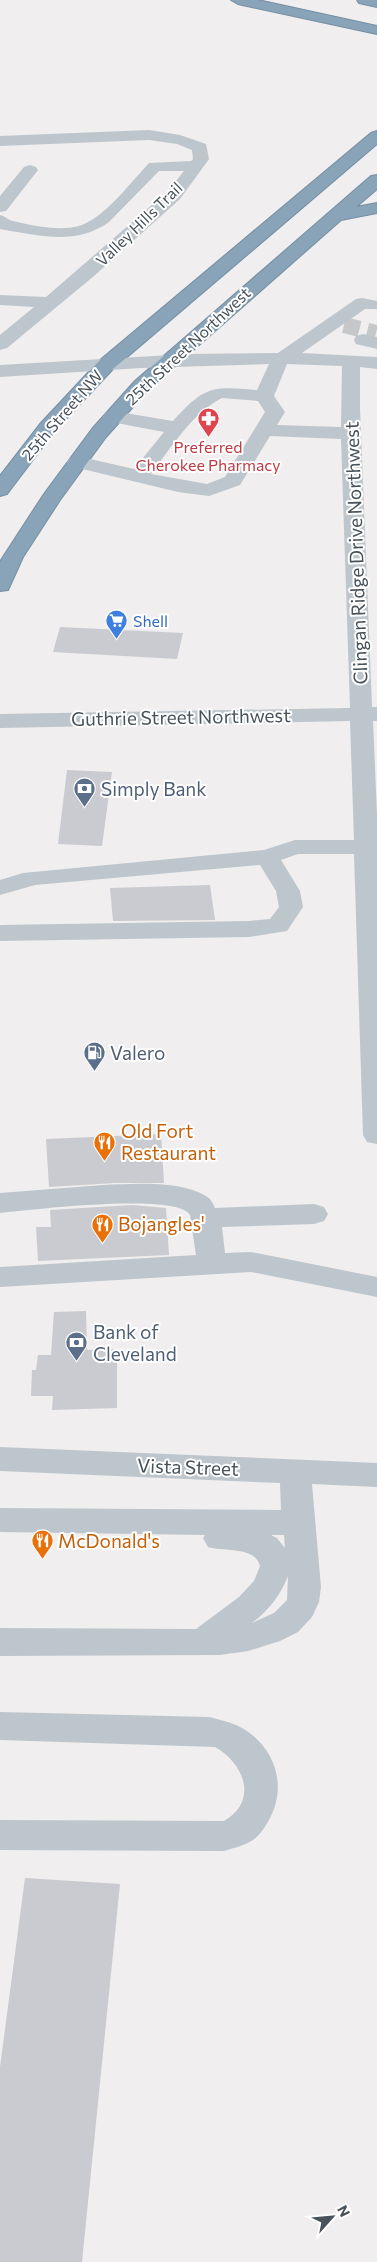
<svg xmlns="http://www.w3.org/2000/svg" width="377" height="2262" font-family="Commissioner,sans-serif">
  <rect width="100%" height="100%" fill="#f0eeee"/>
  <path fill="#c9cbd0" d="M60,627L183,633L177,659L53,652Z
    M67,770L112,772L102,846L58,844Z
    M210,885L215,920L113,921L110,888Z
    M161,1134L164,1183H115L49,1187L46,1139Z
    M132,1205L166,1208L169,1255L38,1261L36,1227H51L50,1210Z
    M86,1311L87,1350L117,1349V1408L52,1410L53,1396H31L32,1370H36L38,1355H51L54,1312Z
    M25,1878L120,1884L82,2262H0V2067Z"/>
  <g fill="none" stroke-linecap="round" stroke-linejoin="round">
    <path stroke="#c6c7c9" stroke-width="16" stroke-dasharray="16 8" stroke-linecap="butt" d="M344,325L376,333"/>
    <defs>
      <path id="highway" d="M231,0H258L377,26V34L238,4Z
        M357,0H377V7L359,3Z
        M377,131V144L113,369L54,432L7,494L0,496V476L40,424L99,361L371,133Z
        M377,175V189L356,207L377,203V213L341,220L149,389L106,437L60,500L23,557L8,590L0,591V562L3,557L44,494L92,429L135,381L371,176Z"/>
    </defs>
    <use href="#highway" stroke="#758fa5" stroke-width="2"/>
    <path fill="#bdc6cc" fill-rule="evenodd" d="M149,130L180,135L206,144L209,159L180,199L94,276L7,348L0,350V335L34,307L0,305V295L46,297L168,191L184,171H159L109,222C77,245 41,236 5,230L0,229V215C5,216 8,220 13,221C33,226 62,232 82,225C107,215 131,182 149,163L191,161L193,159L192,150L177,144L149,140L0,146V136Z
      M30,165L36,167L38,170L6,211L0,212V196L24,167Z
      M362,298L377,301V309H365L302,353L377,357V369L360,367V409L372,707H377V721H373L377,814V1144L367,1142L363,1135L354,854H298L281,860L300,891L303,907L287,931L249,937L0,941V925L249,921L270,919L279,907L276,891L260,865L35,885L0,895V880L23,873L264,850L295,840H354L350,721L0,728V714L350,708L341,439L270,436L240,485L209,496L178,492L70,466L67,462L70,458L77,456L134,469L164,432L106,421L103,417L106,413L113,411L173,421C205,386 211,386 257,390L269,364L141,368L0,377V365L188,354L278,353L356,299ZM287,364L342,366L341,427L277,425L285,412L274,396ZM222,398L258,401L265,412L225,477L207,484L151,474C171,448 192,413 222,398Z
      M363,334L377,337V349L356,344L354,340L356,336Z
      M103,1185C133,1184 179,1180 206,1196C210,1198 213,1203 215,1208L314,1204L324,1207L328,1214L324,1221L314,1224L222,1227L225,1253L251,1252L377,1277V1297L251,1272L0,1287V1267L196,1255L190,1215C178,1192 28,1210 0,1213V1193Z
      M0,1447L377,1463V1487L312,1484L321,1587L319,1602L312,1617L298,1632L280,1641L248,1651L220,1655L0,1656V1628L196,1629L239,1597L254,1581L260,1566C255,1546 224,1552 208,1547L203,1538L205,1535L0,1532V1508L281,1510L280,1483L0,1471ZM271,1535H284L285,1548L277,1538ZM288,1576L287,1600L274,1613L252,1623C269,1610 280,1596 288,1576Z
      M0,1712L209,1717C220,1720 232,1722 242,1728C275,1747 288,1786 269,1820C265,1827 260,1835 253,1840C244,1846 233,1848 224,1851L0,1850V1820L224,1821C259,1801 244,1763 215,1747L0,1740Z"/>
    <use href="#highway" fill="#89a4b9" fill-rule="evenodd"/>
  </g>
  <defs>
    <symbol id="pharmacy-pin" viewBox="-11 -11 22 30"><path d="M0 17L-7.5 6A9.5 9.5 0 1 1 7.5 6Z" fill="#e0444e" stroke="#fff"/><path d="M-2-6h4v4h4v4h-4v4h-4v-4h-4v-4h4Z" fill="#fff"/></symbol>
    <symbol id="supermarket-pin" viewBox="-11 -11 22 30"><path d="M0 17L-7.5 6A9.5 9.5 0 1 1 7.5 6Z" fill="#3f7fe0" stroke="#fff"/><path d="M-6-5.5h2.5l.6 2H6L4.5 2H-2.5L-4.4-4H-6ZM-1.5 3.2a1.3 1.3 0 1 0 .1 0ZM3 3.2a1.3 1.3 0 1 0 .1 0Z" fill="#fff"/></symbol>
    <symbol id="bank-pin" viewBox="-11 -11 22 30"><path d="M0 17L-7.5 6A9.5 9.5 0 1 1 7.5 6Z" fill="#5c6f8a" stroke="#fff"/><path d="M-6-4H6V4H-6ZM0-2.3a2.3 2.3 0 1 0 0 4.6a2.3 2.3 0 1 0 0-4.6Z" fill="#fff"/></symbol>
    <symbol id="fuel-pin" viewBox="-11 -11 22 30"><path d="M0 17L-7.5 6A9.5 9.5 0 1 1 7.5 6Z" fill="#5c6f8a" stroke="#fff"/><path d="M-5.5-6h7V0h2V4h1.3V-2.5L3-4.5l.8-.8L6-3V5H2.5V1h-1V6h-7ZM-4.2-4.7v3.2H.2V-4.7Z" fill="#fff"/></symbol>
    <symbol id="restaurant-pin" viewBox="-11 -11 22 30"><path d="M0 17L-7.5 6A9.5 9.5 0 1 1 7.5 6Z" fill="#e8710a" stroke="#fff"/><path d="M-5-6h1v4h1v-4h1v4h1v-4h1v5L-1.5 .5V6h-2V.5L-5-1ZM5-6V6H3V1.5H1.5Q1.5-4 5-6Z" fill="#fff"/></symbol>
  </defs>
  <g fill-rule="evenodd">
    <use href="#pharmacy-pin" x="196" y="406" width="25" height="34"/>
    <use href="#supermarket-pin" x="104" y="608" width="25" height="34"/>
    <use href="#bank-pin" x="72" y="776" width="25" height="34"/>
    <use href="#fuel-pin" x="82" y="1040" width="25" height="34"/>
    <use href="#restaurant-pin" x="92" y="1130" width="25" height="34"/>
    <use href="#restaurant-pin" x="90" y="1212" width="25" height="34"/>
    <use href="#bank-pin" x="64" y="1330" width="25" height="34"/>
    <use href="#restaurant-pin" x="30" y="1528" width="25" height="34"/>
  </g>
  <g text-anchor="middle" stroke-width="4" stroke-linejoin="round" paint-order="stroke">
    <g font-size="16" fill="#48525a" stroke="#fff">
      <text transform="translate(139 224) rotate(-44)" y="6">Valley Hills Trail</text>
      <text transform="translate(188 346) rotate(-43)" y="6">25th Street Northwest</text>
      <text transform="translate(62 415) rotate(-49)" y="6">25th Street NW</text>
    </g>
    <g font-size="16" fill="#be3a42" stroke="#fff">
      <text x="208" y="453">Preferred<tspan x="208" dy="18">Cherokee Pharmacy</tspan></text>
    </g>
    <g font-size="16" fill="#366cbe" stroke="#fff" text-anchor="start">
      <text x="133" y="627">Shell</text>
    </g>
    <g font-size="19" fill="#48525a" stroke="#fff">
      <text transform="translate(356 553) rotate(-92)" y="7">Clingan Ridge Drive Northwest</text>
      <text transform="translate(181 717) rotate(-1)" y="7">Guthrie Street Northwest</text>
      <text transform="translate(188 1467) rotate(2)" y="7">Vista Street</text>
    </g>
    <g font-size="19" fill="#4e5e75" stroke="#fff" text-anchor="start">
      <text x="101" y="796">Simply Bank</text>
      <text x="110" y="1060">Valero</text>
      <text x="93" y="1339">Bank of<tspan x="93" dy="22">Cleveland</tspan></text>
    </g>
    <g font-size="19" fill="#c56008" stroke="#fff" text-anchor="start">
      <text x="121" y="1138">Old Fort<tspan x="121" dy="22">Restaurant</tspan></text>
      <text x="118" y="1231">Bojangles'</text>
      <text x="58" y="1548">McDonald's</text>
    </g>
  </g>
  <g transform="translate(332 2217) rotate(63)" stroke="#ffffff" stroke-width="4" paint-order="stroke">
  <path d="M0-4L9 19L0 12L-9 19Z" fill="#48525a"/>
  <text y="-8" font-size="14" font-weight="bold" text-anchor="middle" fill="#48525a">N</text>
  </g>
</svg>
